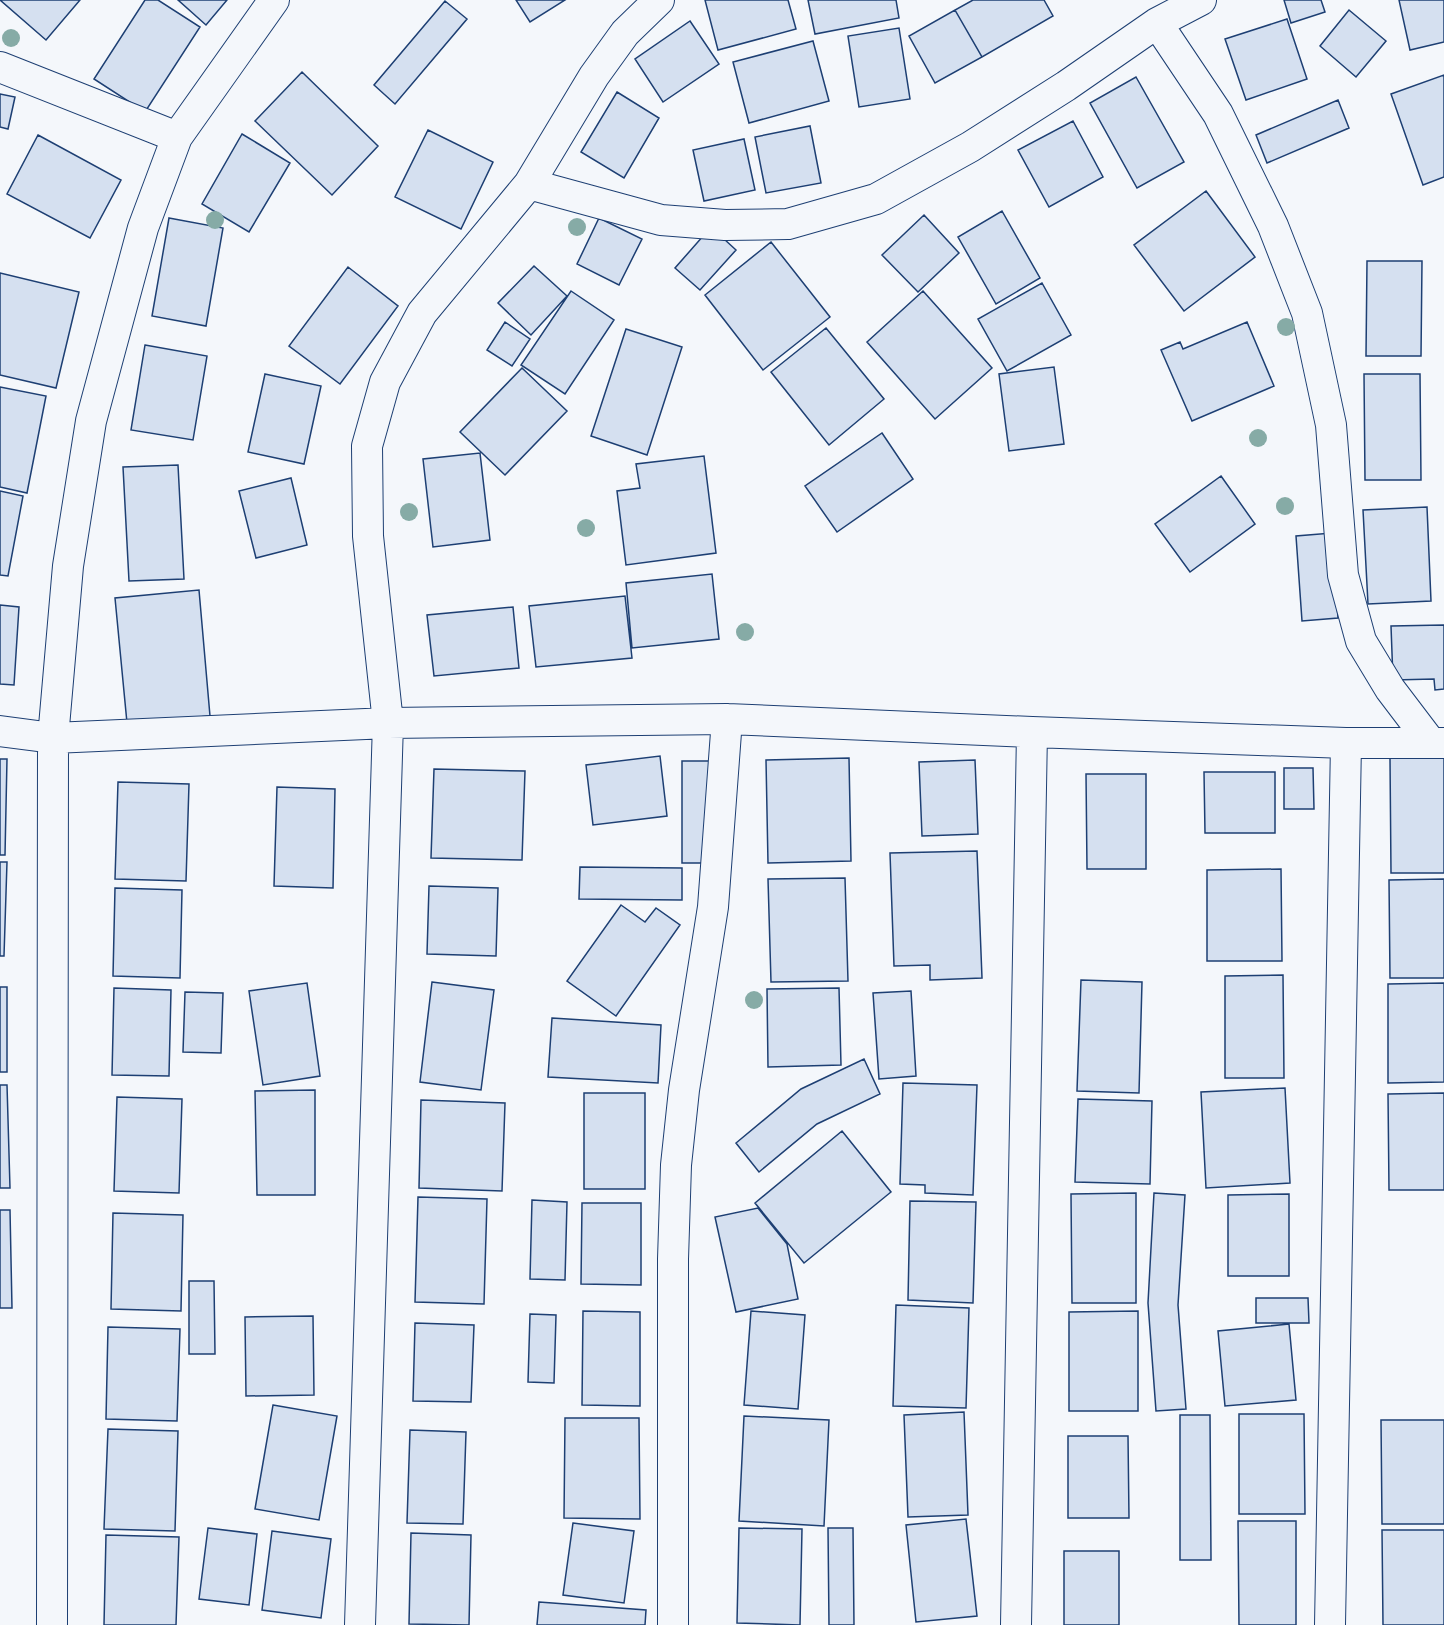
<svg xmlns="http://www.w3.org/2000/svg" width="1444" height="1625" font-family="Figtree,sans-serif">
  <rect width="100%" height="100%" fill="#f4f7fb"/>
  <path fill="#d5e0f0" stroke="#1d3f73" stroke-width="1.5" d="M0,0H80L46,40Z
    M145,0H158L200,27L145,112L94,79Z
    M178,0H227L206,25Z
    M516,0H565L530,22Z
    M705,0H788L796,29L718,50Z
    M808,0H896L899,18L815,34Z
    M973,0H1044L1053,16L982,57L955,10Z
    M1284,0H1321L1325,12L1291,23Z
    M1399,0H1444V42L1410,50Z
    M445,1L467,19L395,104L374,85Z
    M955,10L982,57L935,83L909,36Z
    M1349,10L1386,41L1356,77L1320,46Z
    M1287,19L1307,79L1246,100L1225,39Z
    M690,21L719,64L663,102L635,59Z
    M899,28L910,99L859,107L848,36Z
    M813,41L829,101L749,123L733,62Z
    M302,72L378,146L332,195L255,121Z
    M1444,75V177L1423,185L1391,94Z
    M1136,77L1184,162L1137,188L1090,103Z
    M617,92L659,118L624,178L581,152Z
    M0,94L15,97L8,129L0,127Z
    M1338,100L1349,128L1267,163L1256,135Z
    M1073,121L1103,177L1049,207L1018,150Z
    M810,126L821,183L766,193L755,137Z
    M428,130L493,162L461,229L395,197Z
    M242,134L290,163L249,232L202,204Z
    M38,135L121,180L90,238L7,194Z
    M744,139L755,190L704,201L693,150Z
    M1206,191L1255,257L1184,311L1134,245Z
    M1002,211L1040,278L996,304L958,237Z
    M924,215L959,253L918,292L882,255Z
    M169,218L223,228L206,326L152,316Z
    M599,218L642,239L619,285L577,264Z
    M711,227L736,250L700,290L675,268Z
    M771,242L830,317L763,370L705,295Z
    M1367,261H1422L1421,356H1366Z
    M534,266L567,296L531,335L498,303Z
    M348,267L398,306L340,384L289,346Z
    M0,273L79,292L56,388L0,375Z
    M1042,283L1071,335L1007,371L978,319Z
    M571,291L614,320L565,394L521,365Z
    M923,291L992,368L935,419L867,342Z
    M505,322L530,339L512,366L487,350Z
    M1247,322L1274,386L1192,421L1161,350L1180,342L1183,349Z
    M826,328L884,399L829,445L771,372Z
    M626,329L682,347L647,455L591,436Z
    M145,345L207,356L193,440L131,430Z
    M1054,367L1064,444L1009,451L999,374Z
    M522,368L567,411L505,475L460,432Z
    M265,374L321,386L304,464L248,452Z
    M1364,374H1420L1421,480H1365Z
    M0,387L46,396L27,493L0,487Z
    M882,433L913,479L837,532L805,486Z
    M480,453L490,540L433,547L423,459Z
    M704,456L716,553L626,565L617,491L640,488L636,464Z
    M178,465L184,579L129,581L123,467Z
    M1221,476L1255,524L1190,572L1155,524Z
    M291,478L307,545L256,558L239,491Z
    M0,491L23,496L8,576L0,575Z
    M1427,507L1431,601L1368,604L1363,510Z
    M1332,533L1338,618L1302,621L1296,536Z
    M712,574L719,639L632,648L626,583Z
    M199,590L210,716L127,723L115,598Z
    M625,596L632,658L536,667L529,606Z
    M0,605L19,607L14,685L0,684Z
    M513,607L519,668L434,676L427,615Z
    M1444,625V689L1435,690L1434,679L1393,680L1391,626Z
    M660,756L667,816L593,825L586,765Z
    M1444,757V873H1391L1390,758Z
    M849,758L851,861L768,863L766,760Z
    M0,759H7L5,855H0Z
    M975,760L978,834L922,836L919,762Z
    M682,761H711V863H682Z
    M1284,768H1313L1314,809H1284Z
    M434,769L525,771L522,860L431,858Z
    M1204,772H1275V833H1205Z
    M1086,774H1146V869H1087Z
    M118,782L189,784L186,881L115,879Z
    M277,787L335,789L333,888L274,886Z
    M977,851L982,978L930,980V965L894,966L890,853Z
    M0,862H7L4,956H0Z
    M580,867L682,868V900L579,899Z
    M1281,869L1282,961H1207V870Z
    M845,878L848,981L771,982L768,879Z
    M1444,879V978H1390L1389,880Z
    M429,886L498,888L496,956L427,954Z
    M115,888L182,890L180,978L113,976Z
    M621,905L645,922L656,908L680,925L616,1016L567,981Z
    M1283,975L1284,1078H1225V976Z
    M1081,980L1142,982L1139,1093L1077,1091Z
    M432,982L494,990L481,1090L420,1082Z
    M307,983L320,1076L263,1085L249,991Z
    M1444,983V1082L1388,1083V984Z
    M0,987H7V1072H0Z
    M114,988L171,990L169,1076L112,1075Z
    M839,988L841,1065L768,1067L767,989Z
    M911,991L916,1076L879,1079L873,993Z
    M185,992L223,993L221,1053L183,1052Z
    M552,1018L661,1025L658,1083L548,1077Z
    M864,1059L880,1094L817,1124L759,1172L736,1143L801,1089Z
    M903,1083L977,1085L973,1195L925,1193V1185L900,1184Z
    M0,1085H7L10,1188H0Z
    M1285,1088L1290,1183L1206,1188L1201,1092Z
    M315,1090V1195H257L255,1091Z
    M584,1093H645V1189H584Z
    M1444,1093V1190H1389L1388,1094Z
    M117,1097L182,1099L179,1193L114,1191Z
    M1078,1099L1152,1101L1150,1184L1075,1182Z
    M421,1100L505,1103L502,1191L419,1188Z
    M842,1131L891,1192L804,1263L755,1203Z
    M1136,1193V1303H1072L1071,1194Z
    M1154,1193L1185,1195L1178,1305L1186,1409L1156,1411L1148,1303Z
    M1289,1194V1276H1228V1195Z
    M418,1197L487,1199L484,1304L415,1302Z
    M532,1200L567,1202L565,1280L530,1279Z
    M910,1201L976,1202L973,1303L908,1300Z
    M582,1203H641V1285L581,1284Z
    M758,1208L787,1244L798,1299L736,1312L715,1217Z
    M0,1210H10L12,1308H0Z
    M113,1213L183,1215L181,1311L111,1309Z
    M189,1281H214L215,1354H189Z
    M1256,1298H1308L1309,1323H1256Z
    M896,1305L969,1308L966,1408L893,1406Z
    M583,1311L640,1312V1406L582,1405Z
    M751,1311L805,1315L798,1409L744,1405Z
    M1138,1311V1411H1069V1312Z
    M530,1314L556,1315L554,1383L528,1382Z
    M313,1316L314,1395L246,1396L245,1317Z
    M415,1323L474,1325L471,1402L413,1401Z
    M1289,1324L1296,1400L1225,1406L1218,1331Z
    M108,1327L180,1329L177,1421L106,1419Z
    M273,1405L337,1416L319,1520L255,1509Z
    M964,1412L968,1515L908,1517L904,1415Z
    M1239,1414H1304L1305,1514H1239Z
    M1180,1415H1210L1211,1560H1180Z
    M744,1416L829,1420L824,1526L739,1521Z
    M565,1418H639L640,1519L564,1518Z
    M1381,1420H1444V1524H1382Z
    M108,1429L178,1431L175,1531L104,1529Z
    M410,1430L466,1432L463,1524L407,1523Z
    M1068,1436H1128L1129,1518H1068Z
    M966,1519L977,1616L916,1622L906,1525Z
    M1238,1521H1296V1625H1239Z
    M573,1523L634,1531L624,1603L563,1595Z
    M208,1528L257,1534L249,1605L199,1599Z
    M739,1528L802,1529L800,1625L737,1623Z
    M828,1528H853L854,1625H829Z
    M1382,1530H1444V1625H1383Z
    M272,1531L331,1539L321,1618L262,1610Z
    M411,1533L471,1535L469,1625L409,1624Z
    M106,1535L179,1537L176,1625H104Z
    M1064,1551H1119V1625H1064Z
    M539,1602L646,1610L645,1625H537Z"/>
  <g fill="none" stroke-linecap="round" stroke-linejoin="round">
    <defs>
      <path id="minor" d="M1157,23L1218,114L1273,226L1307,313L1331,425L1343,575L1361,641L1390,689L1431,743
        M0,67L177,137
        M529,184L594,76L625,33L659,0
        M0,731L53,738L388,723L727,719L1032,732L1346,743H1444
        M52,1625L53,738L68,566L91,421L143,228L177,137L274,0
        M360,1625L388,723L368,536L367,446L385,382L422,313L529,184L661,220L725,225L788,224L876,199L970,147L1066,86L1157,23L1201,0
        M673,1625V1259L676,1165L684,1090L713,907L727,719
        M1016,1625L1032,732
        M1330,1625L1346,743"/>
    </defs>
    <use href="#minor" stroke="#1d3f73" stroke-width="32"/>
    <use href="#minor" stroke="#f4f7fb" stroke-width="30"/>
  </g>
  <g fill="#86aba6">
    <circle cx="11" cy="38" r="9"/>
    <circle cx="215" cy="220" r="9"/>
    <circle cx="577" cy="227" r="9"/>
    <circle cx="1286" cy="327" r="9"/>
    <circle cx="1258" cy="438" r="9"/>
    <circle cx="1285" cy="506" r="9"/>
    <circle cx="409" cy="512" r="9"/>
    <circle cx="586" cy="528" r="9"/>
    <circle cx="745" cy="632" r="9"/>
    <circle cx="754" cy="1000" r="9"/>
  </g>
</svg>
